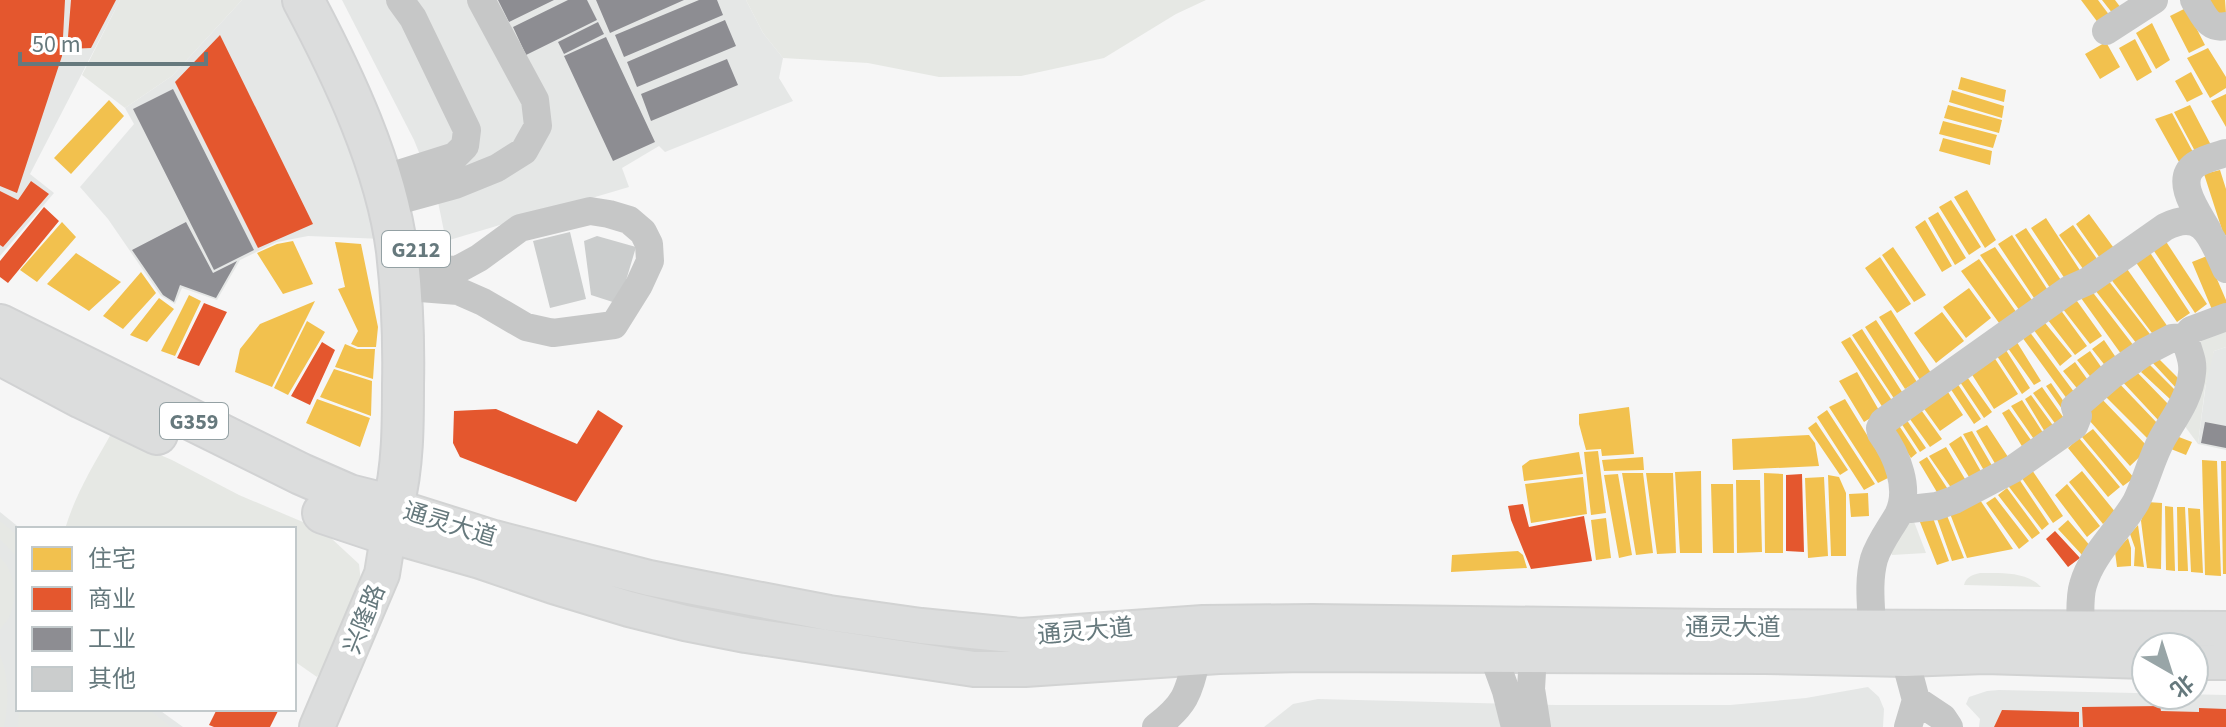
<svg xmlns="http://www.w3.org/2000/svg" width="2226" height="727" font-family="'Source Sans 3','Noto Sans SC',sans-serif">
  <rect width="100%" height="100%" fill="#f6f6f6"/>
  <path fill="#e5e7e6" d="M0,0H120L30,174L54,193L0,256Z
    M242,0H290L306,25L383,239L308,236L277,242L240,260L217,300L182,288L175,304L161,296L108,219L80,187L134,124L125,108L172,76Z
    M342,0H746L763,33L783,58L779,78L793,101L665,152L659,146L622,168L629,187L446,241L437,197L414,140Z
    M2226,347V450L2198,444L2208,368L2214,351Z
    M0,512L21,529H18V709H158L183,727H0Z
    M1868,687L1879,697L1884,709L1883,727H1264L1293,704L1318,699L1556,705H1730L1806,698Z
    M1999,690L2226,695V727H1979L1980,719L1966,704L1969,697L1987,691Z"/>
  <path fill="#e6e8e4" d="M120,0H242L172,76L125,108L82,75Z
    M746,0H1206L1176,14L1104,58L1021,76L939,77L868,63L783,58L763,33Z
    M2226,323V347L2214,351L2205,388L2198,444L2181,421L2200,362L2201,339Z
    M111,434L172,460L239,495L310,525L332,539L359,564L361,582L337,646L317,677L294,661V529H65C75,495 94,464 111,434Z
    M1913,519L1926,553L1892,555L1887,544Z
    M0,521L18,536V558L0,539Z
    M0,557C19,577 19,610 0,629Z
    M1980,573C2000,573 2026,571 2041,587L1964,585C1966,577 1972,575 1980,573Z
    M0,655C9,677 9,703 4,727H0Z
    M19,709H148L171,727H18Z"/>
  <path fill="#f2c14e" d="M2081,0H2098L2110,16L2099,24Z
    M2102,0H2115L2121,8L2113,14Z
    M2207,0H2225L2226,14L2218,18Z
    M2186,8L2205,45L2189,53L2170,16Z
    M2152,23L2170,60L2156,69L2136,33Z
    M2135,39L2152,72L2137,81L2119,48Z
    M2106,42L2120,67L2100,79L2085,54Z
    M2208,48L2226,77V88L2210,98L2187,58Z
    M2191,72L2203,94L2187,102L2175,81Z
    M1961,77L2006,90L2004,102L1958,89Z
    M1952,90L2004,106L2002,118L1949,102Z
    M2226,94V127L2211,101Z
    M109,100L124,116L71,174L54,158Z
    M1948,105L2002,120L1999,133L1944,118Z
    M2190,105L2212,147L2197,155L2174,112Z
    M2172,113L2194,154L2179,162L2155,119Z
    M1943,121L1997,135L1993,148L1939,134Z
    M1943,138L1992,151L1990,165L1939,151Z
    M2220,170L2226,189V235L2224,236L2204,174Z
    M1967,190L1996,240L1985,248L1954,197Z
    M1951,200L1981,247L1969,255L1939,207Z
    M1938,212L1966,258L1955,265L1928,218Z
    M2089,214L2116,251L2102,261L2076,224Z
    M2046,218L2083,275L2069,285L2031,228Z
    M1925,220L1952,266L1942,272L1915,227Z
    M62,222L76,237L37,282L20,270Z
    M2073,225L2100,263L2086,273L2059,235Z
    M2026,228L2065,286L2054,294L2015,235Z
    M2012,235L2051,295L2038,304L1998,244Z
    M2165,240L2207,304L2195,313L2152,248Z
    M293,241L313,284L283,294L257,253L277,244Z
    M335,242L361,244L378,327L376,347H358L351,344L358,331L338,289L345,287Z
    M1893,247L1926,295L1914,302L1882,255Z
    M1995,247L2036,306L2022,314L1980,255Z
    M2149,251L2190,313L2177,322L2135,261Z
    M76,253L121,282L89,311L47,284Z
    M2207,256L2226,300V308L2213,312L2192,262Z
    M1880,257L1911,304L1897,313L1865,268Z
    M1979,259L2019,316L2002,327L1961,271Z
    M2125,266L2168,327L2155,337L2110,278Z
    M141,272L156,293L123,329L103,316Z
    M2108,280L2153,338L2140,348L2095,290Z
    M1969,288L1991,318L1966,338L1943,307Z
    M2091,290L2137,350L2124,358L2081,298Z
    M2072,294L2102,336L2090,344L2059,304Z
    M189,295L201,301L175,356L161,351Z
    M159,298L174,309L147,342L130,335Z
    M315,301L272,387L235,372L240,349L260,324Z
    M2057,305L2087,346L2075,355L2044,315Z
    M1891,310L1931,373L1920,380L1879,317Z
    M1942,312L1964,341L1936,363L1914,333Z
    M2041,318L2072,356L2060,366L2031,326Z
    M1876,320L1917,382L1905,389L1865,327Z
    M307,321L325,332L288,395L274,388Z
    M2026,327L2077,396L2070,403L2019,333Z
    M1862,329L1904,395L1895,400L1852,335Z
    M1850,337L1893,402L1883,408L1841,342Z
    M2015,339L2041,381L2034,385L2005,344Z
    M2104,340L2117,359L2107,368L2092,349Z
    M345,344L357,349H375L373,379L335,367Z
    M2004,347L2030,388L2022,394L1995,353Z
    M2090,351L2104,371L2093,380L2077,360Z
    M1992,354L2018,394L1994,409L1969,370Z
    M2156,356L2182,382L2177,389L2151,361Z
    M2075,362L2090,383L2080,392L2063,371Z
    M2149,364L2177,392L2171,400L2141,372Z
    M2131,366L2171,407L2159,421L2119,378Z
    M334,369L372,381L371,416L320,397Z
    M1857,372L1880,412L1864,422L1839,381Z
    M1965,374L1992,412L1984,418L1958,379Z
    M2115,379L2159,425L2147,438L2101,392Z
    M1955,380L1981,419L1974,424L1948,385Z
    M2051,383L2073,415L2069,419L2046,386Z
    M2042,387L2068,424L2059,429L2033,393Z
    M1946,389L1963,415L1940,431L1922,406Z
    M2031,395L2057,431L2048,437L2025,399Z
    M2098,395L2149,448L2130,466L2080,410Z
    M317,399L370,418L360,447L306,423Z
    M1845,399L1892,476L1878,483L1829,407Z
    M2022,400L2047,439L2038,445L2011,406Z
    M1629,407L1634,454L1602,456L1601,449L1586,450L1579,424V414Z
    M1919,407L1942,439L1930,447L1907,415Z
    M2009,409L2036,447L2026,453L2002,413Z
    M1827,410L1875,484L1864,490L1817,417Z
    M1904,416L1926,448L1920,452L1899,420Z
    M1896,421L1917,453L1911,458L1890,426Z
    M1816,422L1848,470L1840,475L1808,428Z
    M1987,425L2010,460L1997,467L1976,431Z
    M2093,429L2134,478L2123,486L2082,437Z
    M1972,431L1994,469L1986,474L1963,434Z
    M2171,434L2192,442L2186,455L2166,447Z
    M1809,435L1815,443L1819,466L1733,470L1732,439Z
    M1961,436L1983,475L1972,482L1949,444Z
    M2079,438L2120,487L2108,497L2068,448Z
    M1946,447L1968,484L1954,492L1929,456Z
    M1598,451L1606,513L1591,515L1584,452Z
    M1579,452L1583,474L1524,481L1522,466L1530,460Z
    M1643,457L1644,470L1604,471L1602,460Z
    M1927,457L1951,494L1941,499L1919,462Z
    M2202,460L2217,461L2221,576L2205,575Z
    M2221,461H2226V574H2223Z
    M2030,467L2063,516L2053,523L2019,474Z
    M1701,471L1702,553H1680L1675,472Z
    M2082,471L2116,513L2103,524L2069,482Z
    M1622,473H1643L1653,553L1636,555Z
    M1646,473H1673L1676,553L1657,554Z
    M1764,473L1783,474V553H1765Z
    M1618,474L1632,555L1619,558L1604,475Z
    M1828,475L1839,477L1846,493V556H1831Z
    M2017,476L2049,524L2042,530L2006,483Z
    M1583,477L1587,514L1531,523L1525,484Z
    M1824,477L1828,556L1808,558L1805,478Z
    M1736,480H1760L1762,552L1737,553Z
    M1711,484H1733L1734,553H1713Z
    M2067,484L2100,526L2087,537L2055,495Z
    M2007,488L2040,533L2032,539L1998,495Z
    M1868,493L1869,516L1851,517L1849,494Z
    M1995,497L2029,541L2019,549L1986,503Z
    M1980,500L2013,549L1967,558L1949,511Z
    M2147,502L2162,503L2161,569L2147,568L2141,521Z
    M2165,506L2173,507L2175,571L2166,570Z
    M2177,507H2185L2188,571H2178Z
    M2188,508L2200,509L2203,573L2191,572Z
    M1946,513L1964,558L1952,561L1936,516Z
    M1606,518L1611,558L1596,560L1591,520Z
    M1933,518L1949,561L1937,565L1920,522Z
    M2068,520L2092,548L2083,556L2058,529Z
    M2138,525L2144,567L2134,566L2135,548L2130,534Z
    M2128,538L2131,548V566L2117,567L2115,552Z
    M1518,551L1523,555L1527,568L1451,572L1452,555Z"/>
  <path fill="#e4572e" d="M0,0H65L62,56L17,193L0,186Z
    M71,0H116L91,48L67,49Z
    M220,35L313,224L258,248L175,82Z
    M31,181L49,194L3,247L0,245V191L18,200Z
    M44,207L59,221L8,283L0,277V261Z
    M204,303L227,312L199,366L177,358Z
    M322,342L335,350L310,405L291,396Z
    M496,409L577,444L598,410L623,426L576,502L460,457L453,443L454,411Z
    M1802,474L1804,552L1786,551V475Z
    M1523,504L1529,527L1584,516L1592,561L1531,569L1511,520L1508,506Z
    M2055,531L2080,558L2068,567L2046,539Z
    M2160,706L2161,711L2199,712V708L2226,709V727H2083L2082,707Z
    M217,709H279L270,727H214L209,725Z
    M2002,710L2079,712V727H1994Z"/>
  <path fill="#8d8d92" d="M498,0H554L509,22Z
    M568,0H587L597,20L526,55L513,27Z
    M596,0H684L610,33Z
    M699,0H717L723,15L624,57L615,35Z
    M725,20L736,46L637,87L627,62Z
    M598,22L604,34L564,54L558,42Z
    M606,37L655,142L613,161L564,56Z
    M727,59L738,85L651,121L641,94Z
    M173,89L254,250L214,270L133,109Z
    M186,222L213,273L237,261L216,298L180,285L174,302L163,295L132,250Z
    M2205,422L2226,426V448L2201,443Z"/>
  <path fill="#cbcdcd" d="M570,232L586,299L550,308L533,241Z
    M597,236L636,247L619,304L591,295L584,241Z"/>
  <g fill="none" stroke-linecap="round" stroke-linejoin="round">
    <defs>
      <path id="major" d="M389,535L480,561L553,586L629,609L685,623L746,635L974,669H1025L1219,656L1303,654L1764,656L1905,659L1985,656L2146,661
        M2194,662H2226
        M317,727L382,574L393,506L494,538L649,578L699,588L829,613L921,626L1021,636L1203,623L1312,622L1716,627L2226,629"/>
      <path id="highway" d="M0,325L301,474L349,495L393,506C403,467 403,425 403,385C404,340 402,295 397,251C386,166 343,75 303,0
        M7,358L82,398L157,434
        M323,513L389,535"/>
    </defs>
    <use href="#major" stroke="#d2d3d3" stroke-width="38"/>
    <use href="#highway" stroke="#d1d2d3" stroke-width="44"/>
    <path stroke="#c6c7c7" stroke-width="28" d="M2194,0C2204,14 2207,30 2226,26
      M2106,31L2154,0
      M398,174L455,156L465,146L467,130L413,18L400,0
      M404,199L455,185L497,168L524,151L538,126L535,100L481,0
      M2208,231C2199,214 2173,181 2195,165C2203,159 2216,156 2226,153
      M418,268L457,270L479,258L520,228L590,211L609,214L629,220L643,232L649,244L650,261L639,285L614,325L553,333L526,327L483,302L458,291L420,288
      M1902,507L1910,509L1937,506L1954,500L2013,469L2074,426L2078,416L2075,407L2112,375L2145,352L2172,338L2185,337
      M1872,627C1871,604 1868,581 1874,559C1879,543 1890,529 1898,515C1911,489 1897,455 1881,433L1880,428L1883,422L2070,289L2088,281L2165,227C2204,207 2212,239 2226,269
      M2080,628C2081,614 2079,598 2083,585C2092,553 2120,530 2136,502C2146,482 2151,459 2162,439C2174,418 2190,398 2192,373C2194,359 2187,350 2185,337L2191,330L2226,317
      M1493,655L1506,691L1515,727
      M1533,655L1531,689L1537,727
      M1905,659L1916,700L1908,727
      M1916,700L1943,718L1949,727
      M1156,727C1186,704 1188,694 1197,658"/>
    <use href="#major" stroke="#dcdddd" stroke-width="34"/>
    <use href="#highway" stroke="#dcdddd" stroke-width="40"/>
  </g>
  <g text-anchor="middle" stroke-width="8" stroke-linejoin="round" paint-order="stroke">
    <g fill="#fff" stroke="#94a1a4" stroke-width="2">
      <rect x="382" y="231" width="68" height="36" rx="6"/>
      <rect x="160" y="403" width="68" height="36" rx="6"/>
    </g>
    <g font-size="22" font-weight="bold" fill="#66797d">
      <text x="416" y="257">G212</text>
      <text x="194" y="429">G359</text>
    </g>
    <g font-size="24" fill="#66797d" stroke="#fff">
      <text transform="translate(450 524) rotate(17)" y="8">通灵大道</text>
      <text transform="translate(364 619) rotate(-68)" y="8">兴隆路</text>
      <text x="1733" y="635">通灵大道</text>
      <text transform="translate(1085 631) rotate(-5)" y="8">通灵大道</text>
    </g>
  </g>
  <rect x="16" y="527" width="280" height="184" fill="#ffffff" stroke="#c2c9cb" stroke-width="2"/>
  <rect x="32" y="547" width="40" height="24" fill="#f2c14e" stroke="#c2c9cb" stroke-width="2"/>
  <text x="88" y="567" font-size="24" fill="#66797d">住宅</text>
  <rect x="32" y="587" width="40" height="24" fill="#e4572e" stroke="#c2c9cb" stroke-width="2"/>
  <text x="88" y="607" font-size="24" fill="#66797d">商业</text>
  <rect x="32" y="627" width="40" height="24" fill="#8d8d92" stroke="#c2c9cb" stroke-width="2"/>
  <text x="88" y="647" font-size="24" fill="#66797d">工业</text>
  <rect x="32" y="667" width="40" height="24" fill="#cbcdcd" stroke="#c2c9cb" stroke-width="2"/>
  <text x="88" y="687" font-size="24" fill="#66797d">其他</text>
  <g transform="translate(2170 671) rotate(141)"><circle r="38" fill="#ffffff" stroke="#c2c9cb" stroke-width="2"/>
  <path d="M0-6L14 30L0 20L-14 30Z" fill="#98a5a7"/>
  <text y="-12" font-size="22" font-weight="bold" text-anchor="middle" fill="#66797d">北</text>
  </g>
  <path d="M20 52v12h186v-12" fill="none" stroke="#66797d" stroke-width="4"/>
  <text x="32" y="52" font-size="24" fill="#66797d" stroke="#ffffff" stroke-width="6" paint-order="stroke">50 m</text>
</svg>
